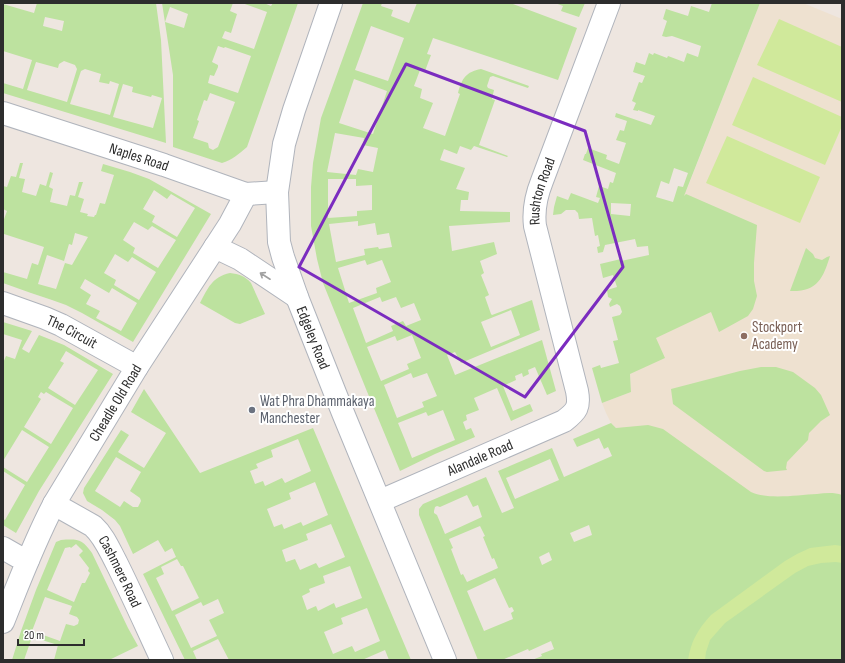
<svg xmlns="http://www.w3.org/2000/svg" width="845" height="663" font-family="'Sofia Sans Condensed',sans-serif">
  <rect width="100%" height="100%" fill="#eee6e0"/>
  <path fill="#eee1d0" d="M760,3H803L842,19V660L611,423L606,413L602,403L631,392L630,374L679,204L687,189Z"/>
  <path fill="#bde29f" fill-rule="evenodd" d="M3,3V4L34,13L37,3H156L161,40L166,143L3,93V83L23,89L32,60L3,51ZM45,17L64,21L62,31L43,26ZM64,61L75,65L77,69L67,102L27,90L36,62L58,68L59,64ZM85,69L101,74L99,82L109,84L110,81L119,84L110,115L70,104L81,71ZM123,84L133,87L132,92L151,97L152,95L162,98L153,128L113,117Z
    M162,3H233L230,11L237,14L231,33L225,31L222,38L254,49L267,12L242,3H264L271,6L273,3H298L247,147C239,154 232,160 222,163L173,147V75ZM170,7L188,14L184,28L165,22ZM218,46L224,48L225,47L251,56L238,93L208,83L210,75L214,76L218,67V65L212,62ZM210,93L235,102L218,147L213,150L209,148L208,143L193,138L199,121L197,120L204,100L207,101Z
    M363,3H382L381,6L393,10L391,16L409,23L417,3H513V4L577,28L558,80L433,38L427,54L431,55L425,71L420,70L414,86L422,89L420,98L433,103L423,128L445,136L460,94L458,93C462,78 466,72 481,69L529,86L528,88L493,76L490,77L487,86L488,88L494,90L492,99L495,100L479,145L508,156L507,157L474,146L471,150L460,146L457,154L444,149L440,160L465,168L456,189L469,192L468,200H461L460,211L510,212V222L449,226L452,251L494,242L497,254L480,261L484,273L481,275L489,295L485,297L491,314L492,315L532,300L540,330L461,363L455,352L447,355L455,375L542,340L556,391L547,395L535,367L528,370L529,374L523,377L522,373L515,376L516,380L503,386L513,411L530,404L533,411L511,421L497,388L474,398L479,410L466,415L467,420L463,422L466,430L471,428L475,437L435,454L400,471L366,389L323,283L317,259L311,226V187L313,163L321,118L348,44ZM371,26L404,38L388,81L355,70ZM354,79L387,91L373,134L339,123ZM335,133L364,138L363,145L378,148L373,172L358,169L356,175L327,172ZM328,179H356V186L372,185V210L357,211V216L328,218ZM358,221V226L375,223L377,235L389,233L392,247L379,249L378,247L364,249L365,255L336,262L329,224ZM365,260L367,265L382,260L391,282L376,288L377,293L349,303L338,268ZM380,297L382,302L396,297L401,308L414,303L421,320L406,326L403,321L391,326L393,331L366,343L353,308ZM511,310L520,335L491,347L481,322ZM412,335L421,358L407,364L409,369L381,381L367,347L395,336L397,341ZM411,373L413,378L427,373L437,396L422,402L424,407L397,418L384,385ZM443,410L455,440L412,458L405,440L398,423L426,412L428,416Z
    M555,3H585L579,17L561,11L563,6Z
    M712,3H760L684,196L686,194L757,225L754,263V281L757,296L753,309L748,316L719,332L711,312L656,338L665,358L630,374L631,392L602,403L592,368L600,365L601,368L619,363L613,341L618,340L612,317L620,315L622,312L620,306L617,304L610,307L609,304L612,299L608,297L607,290L617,287L613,275L603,278L600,264L621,259V261L649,255L648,246L637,247L635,239L605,245L603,252L598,253L597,247L600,246L598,235L595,236L592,218L579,219L578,213L575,210H566L561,214L553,215L554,207L557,196L568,200L571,193L598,203L600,198L596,197L599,186L608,189L610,182L613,183L616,173L583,160L585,154H586L588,148L607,155L606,159L619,164L626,143L616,140L620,130L624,131L627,121L615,117L616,113L651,125L655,116L638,110V111L633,110L636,103L632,101L639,82L642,83L645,76L633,72L636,62L645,65L649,53L653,55L654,53L667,58L668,56L684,62L687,53L698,57L701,46L672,36L666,37L662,36L667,21L663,19L666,9L688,16L691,6L709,12ZM674,168L688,173L683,187L678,186L673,202L656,197L661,181L669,184ZM611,203L631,204L630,216L611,214Z
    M20,163H23L19,178L25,179L22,192L36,196L40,184L46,186L50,172L53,173L49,187L53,189L50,202L67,206L70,195L75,196L79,182H83L78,197L84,199L80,212L88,214L87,216L94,217L95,215H96L100,203L105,204L114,175L101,171L103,164L130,172L149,179L211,214L133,342L82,313L66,305L52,300L31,293L3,283V272L27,279L32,263L38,265L44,247L4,234L3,236V222L7,211L3,209V186L7,187L11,176L16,177ZM154,190L167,199L171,194L195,208L177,237L152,222L155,216L143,209ZM134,222L148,230L152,226L176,240L158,268L133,253L135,248L123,240ZM75,233L88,237L72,265L65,263L56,289L38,284L47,255L64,261L69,244L72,245ZM115,254L128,262L132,257L156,272L139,300L114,285L116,280L104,273ZM85,279L109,293L112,288L137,303L121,331L96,318L100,311L86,304L91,295L80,288Z
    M806,248L813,254L815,258L822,260L827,257L830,256C823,279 817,292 790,291Z
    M230,273C239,274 245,276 251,283L265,314L240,324L235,323L200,303C208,288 212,277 230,273Z
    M3,322L32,331L22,349L29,353L39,335L64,345L113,374L39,491L16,533L3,525V519L5,520L25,485L3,471V467L27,482L49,447L22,430L3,461V363L6,356L15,359L22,340L3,334ZM66,351L98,370L75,405L48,388L64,363L60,361ZM41,392L44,394L46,392L73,408L51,444L24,427L41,399L38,397Z
    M761,367H776L793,372L815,388L821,395L830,415L821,421L809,433L808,440L787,462L786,468L787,470L767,472L764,471L673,404L671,389L740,371Z
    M144,389L200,473L313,428L411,660H389L385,650L362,660H229L218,639L193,651L197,660H185L143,574L176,557L172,548L165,552L158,540L133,554L120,526L115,520L102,510L87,501L83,493L84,488L121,430L129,435L118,452L144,468L166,433L131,412ZM298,439L311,471L285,483L282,478L265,486L263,481L255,484L250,471L258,468L256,464L273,457L271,450ZM116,457L141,472L130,491L140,498L141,501L138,507H133L124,501L120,507L95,491ZM315,482L328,515L303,526L301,522L284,529L282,524L274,527L267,509L291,499L289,493ZM331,524L345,557L319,568L316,563L300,570L295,559L286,562L282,550L308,540L306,534ZM177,559L181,566H183L199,598L172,611L156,578L164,574L161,567ZM350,566L362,598L336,608L334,603L318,611L316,606L307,610L302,596L310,592L309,589L325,583L323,576ZM218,599L224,613L209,620L217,636L191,648L175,615L201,602L203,606ZM367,608L380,641L355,652L352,646L333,654L324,632L343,624L341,618Z
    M611,423L616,428L648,425L663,429L751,492C768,500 797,495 817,494C825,493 834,492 842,495V660H532L542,656L541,654L554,649L551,641L529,651L528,649L502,660H478L419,515V509L423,504L486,477L502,513L514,508L498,471L552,448L564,477L612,456L608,447L604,449L599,438L577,447L573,439ZM550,459L559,480L515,499L506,478ZM467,495L473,507L478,505L482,517L445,534L437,515L434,513V511L435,507L437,506L440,507ZM589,525L592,535L574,542L570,533ZM480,526L485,536L483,537L492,559L494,558L498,568L467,582L463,574L461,575L451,549L453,548L449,539ZM549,552L552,560L542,565L539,557ZM495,578L509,608L512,607L514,611L511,613L513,619L484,631L467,591Z
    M61,540C78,539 82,539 92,553L128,628L138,646L109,660H54L58,645L32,637L24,660H12L21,631L36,590L56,542ZM76,544L83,551L79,555L89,568L88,571L90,573L85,583H82L74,602L47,590L65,548L70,547L71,548ZM45,597L72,606L69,614L77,617L79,620L78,624L74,626L66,624L60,641L32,631Z"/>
  <path fill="#d0e99b" d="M779,19L842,47V102L757,65Z
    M753,77L842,117V126L825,165L732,125Z
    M727,136L820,177L800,223L706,183Z
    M835,545L842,546V563L836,562L821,563L808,566L795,573L725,623L710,640L706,652L705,660H688C691,641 698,629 711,615L785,561L797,554L810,548Z"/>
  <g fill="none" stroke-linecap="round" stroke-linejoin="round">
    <defs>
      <g id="street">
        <path id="s1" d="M3,113L164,165L246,194L277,192"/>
        <path id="s2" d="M3,303L45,318L61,325L137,367"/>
        <path id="s3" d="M380,501L564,421C577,411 580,407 577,391L535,226C533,210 536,196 542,181L609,3"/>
        <path id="s4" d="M54,504L93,526C104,536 109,549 116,562C132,594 147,628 162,660"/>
        <path d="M3,548L17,556L28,560"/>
        <path id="s5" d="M3,622C19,582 34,542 54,504L137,367L230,224L246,194"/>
      </g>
      <g id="secondary">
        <path id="s6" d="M331,3L294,110L284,144L277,192L279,242L283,257L297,297L343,413L445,660"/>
        <path d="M215,247L240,259L297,297"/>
      </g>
    </defs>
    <use href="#street" stroke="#b0b4bc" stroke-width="24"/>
    <use href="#secondary" stroke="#b0b4bc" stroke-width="24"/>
    <use href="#street" stroke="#fff" stroke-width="22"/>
    <use href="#secondary" stroke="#fff" stroke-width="22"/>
  </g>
  <defs><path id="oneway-shaft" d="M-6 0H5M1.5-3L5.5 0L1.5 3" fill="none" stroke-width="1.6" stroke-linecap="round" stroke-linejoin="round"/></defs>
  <use stroke="#a0a0a0" href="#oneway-shaft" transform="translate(265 276) rotate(-147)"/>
  <path fill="none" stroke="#7b2cbf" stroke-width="3" stroke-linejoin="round" d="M406,64L585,131L623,267L525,397L299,267Z"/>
  <circle fill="#8d6e63" stroke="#fff" stroke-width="1.5" cx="744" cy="336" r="4"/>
  <circle fill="#6b7280" stroke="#fff" stroke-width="1.5" cx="252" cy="410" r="4"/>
  <g text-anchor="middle" stroke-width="4" stroke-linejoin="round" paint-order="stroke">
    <g font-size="15" fill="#2d2d2d" stroke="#fff">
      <text dy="5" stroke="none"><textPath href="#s1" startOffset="143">Naples Road</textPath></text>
      <text dy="5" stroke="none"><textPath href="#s3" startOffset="442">Rushton Road</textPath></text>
      <text dy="5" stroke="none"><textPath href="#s2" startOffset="75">The Circuit</textPath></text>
      <text dy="5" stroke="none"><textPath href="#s6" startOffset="349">Edgeley Road</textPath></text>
      <text dy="5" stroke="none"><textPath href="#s5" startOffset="247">Cheadle Old Road</textPath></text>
      <text dy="5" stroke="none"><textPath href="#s3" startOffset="109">Alandale Road</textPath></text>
      <text dy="5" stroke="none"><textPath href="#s4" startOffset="98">Cashmere Road</textPath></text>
    </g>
    <g font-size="15" fill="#785e54" stroke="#fff" text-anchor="start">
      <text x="752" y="332">Stockport<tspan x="752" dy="17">Academy</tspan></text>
    </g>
    <g font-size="15" fill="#5b616d" stroke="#fff" text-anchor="start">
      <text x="260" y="406">Wat Phra Dhammakaya<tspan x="260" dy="17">Manchester</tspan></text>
    </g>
  </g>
  <rect width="845" height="663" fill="none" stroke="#2d2d2d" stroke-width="8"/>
  <path d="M18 639v6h66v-6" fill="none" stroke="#2d2d2d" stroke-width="2"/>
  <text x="24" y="639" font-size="12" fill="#2d2d2d" stroke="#ffffff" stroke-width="3" paint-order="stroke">20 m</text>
</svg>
